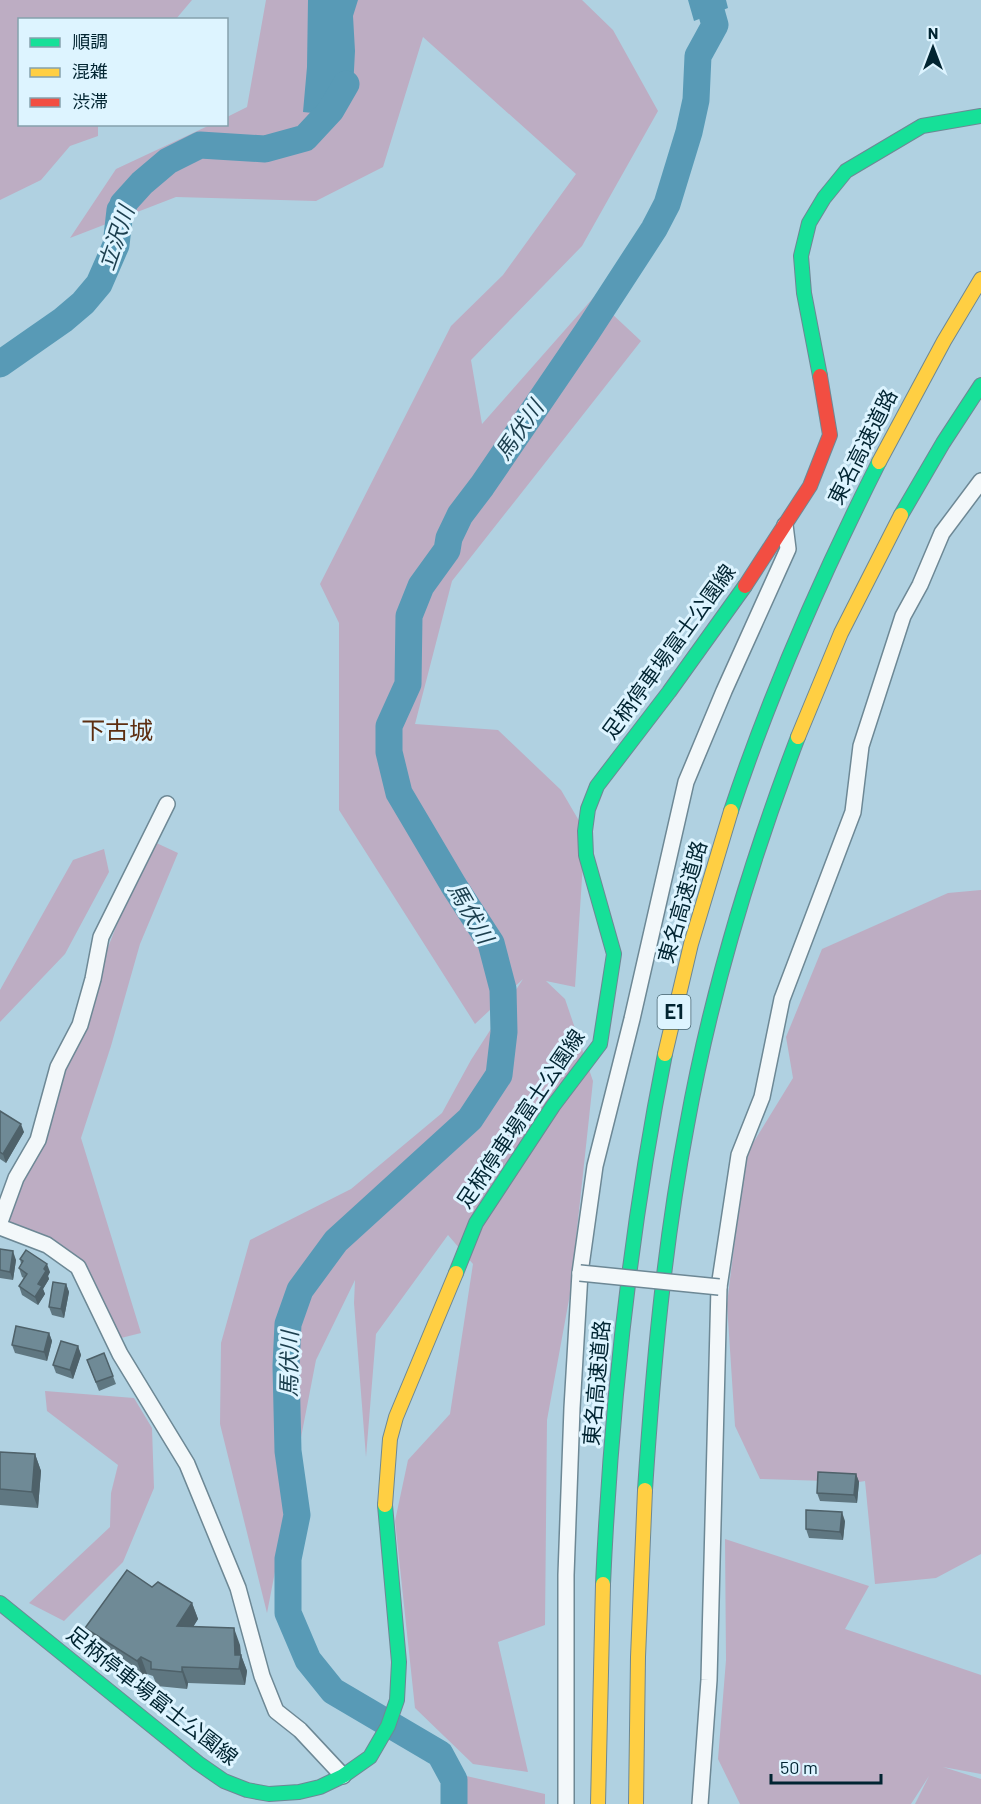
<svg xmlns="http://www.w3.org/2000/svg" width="981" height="1804" font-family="Barlow,'Noto Sans JP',sans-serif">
  <rect width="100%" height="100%" fill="#b0d1e1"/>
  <path fill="#bdadc3" d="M0,0H192L176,19L20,20V124L98,125V136L70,146L41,180L0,200Z
    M266,0H582L613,30L658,111L582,246L471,360L482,424L594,297L641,341L452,581L415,724L498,730L561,790L585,831L575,987L546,981L565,999L593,1081L570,1294L547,1420L545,1625L498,1642L528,1772L473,1764L415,1708L395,1521L408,1460L450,1414L473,1264L448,1235L376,1334L366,1457L354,1303L355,1280L316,1360L267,1613L220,1424L221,1343L250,1240L351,1189L442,1113L471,1060L523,979L475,1024L339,810V623L320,584L451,326L503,275L576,174L423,37L383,167L316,201L176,197L70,238L116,169L210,125L226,124L227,117L247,107Z
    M150,840L178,853L140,944L111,1046L81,1138L141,1333L113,1340L66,1250L2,1218Z
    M104,849L109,872L65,954L0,1022V990L73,860Z
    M981,890V1554L936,1578L875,1584L865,1481L859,1482L760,1479L735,1426L727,1304L745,1156L793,1078L786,1037L822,949L948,893Z
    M45,1391L134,1398L152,1428L154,1488L123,1562L64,1621L29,1603L110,1527L111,1493L118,1465L47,1411Z
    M725,1539L869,1586L845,1629L981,1675V1774L943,1767L981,1779V1804H915L929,1776L911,1804H740L718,1759L726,1660Z
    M462,1775L545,1794V1804H459Z"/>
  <path fill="#589ab6" d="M308,0H358L353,16L355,51L353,89L341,116L303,112L307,67Z
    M688,0H726L728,8L694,21Z"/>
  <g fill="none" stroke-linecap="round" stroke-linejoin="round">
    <path stroke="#589ab6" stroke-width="27" d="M0,364L63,320L83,303L99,284L116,245L120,210L124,205L123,204L142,183L168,161L200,145L265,149L305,138L331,110L346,84
      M454,1804V1780L440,1754L333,1691L308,1660L288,1613V1559L297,1515L288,1451L286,1366L288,1324L300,1290L336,1241L470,1119L499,1075L504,1032L503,989L491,943L454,886L399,793L389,752V726L408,684L409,616L421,586L447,550L449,538L460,515L482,486L587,332L654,229L667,204L689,132L696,100L698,56L715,25L708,0"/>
    <defs>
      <path id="street" d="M0,1222L16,1178L38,1140L58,1067L80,1025L93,979L101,937L167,804
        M0,1227L47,1245L78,1267L120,1354L187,1464L238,1588L262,1676L276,1711L300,1730L343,1776
        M566,1804V1575L572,1408L580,1273L595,1166L632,1019L686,782L724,691L788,549L785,525
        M700,1804L709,1680L719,1287L739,1155L762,1097L782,999L853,812L861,746L903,616L920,585L942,533L981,481"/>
      <path id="fast" d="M820,376L804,293L801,256L809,223L824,198L846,171L922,126L981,116
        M901,515L943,443L981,385
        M731,811C771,691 822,575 879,462
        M456,1273L476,1223L553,1106L600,1044L614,954L586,855L585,831L588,809L597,786L669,692L745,586
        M645,1490C653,1368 664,1245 687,1125C711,992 750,863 798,737
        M603,1584C611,1406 630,1229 665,1054
        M0,1603L198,1763L224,1781L247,1790L269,1794L299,1792L320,1787L343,1776L370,1757L388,1726L397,1700L399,1662L385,1505"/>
      <path id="slow" d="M879,462L944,341L981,279
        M798,737L841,633L901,515
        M665,1054L691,944L731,811
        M385,1505L390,1439L396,1417L456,1273
        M598,1804L603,1584
        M636,1804L638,1657L645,1490"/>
      <path id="jam" d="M745,586L810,486L830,435L820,376"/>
    </defs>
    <use href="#street" stroke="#6d8895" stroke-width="18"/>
    <use href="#fast" stroke="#6d8895" stroke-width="16"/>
    <use href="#slow" stroke="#6d8895" stroke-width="16"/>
    <use href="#jam" stroke="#6d8895" stroke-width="16"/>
    <use href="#street" stroke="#f3f8fa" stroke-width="15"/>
    <use href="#fast" stroke="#16e098" stroke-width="14"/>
    <use href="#slow" stroke="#ffcf43" stroke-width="14"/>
    <use href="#jam" stroke="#f24e42" stroke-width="14"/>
    <defs>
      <path id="street-bridge" d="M580,1273L719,1287"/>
    </defs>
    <use href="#street-bridge" stroke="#6d8895" stroke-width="18" stroke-linecap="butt"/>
    <use href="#street-bridge" stroke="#f3f8fa" stroke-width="15"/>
  </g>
  <path fill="#5f7781" d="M0,1111L24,1132L6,1163L0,1159Z
    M0,1249L16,1260L13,1280L0,1278Z
    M20,1259L50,1272L48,1276L49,1279L43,1289L45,1294L38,1305L22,1295L19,1286L24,1278L22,1277L19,1268L21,1264Z
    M66,1284L69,1292L64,1318L52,1315L49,1307Z
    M49,1333L52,1341L47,1361L15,1353L12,1345Z
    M78,1346L81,1355L73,1379L56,1373L53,1365Z
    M104,1353L116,1384L99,1391L87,1360Z
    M0,1452L35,1454L41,1471L38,1508L0,1505Z
    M856,1474L859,1482L857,1503L820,1501L817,1493Z
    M845,1521L843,1540L809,1538L806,1529Z
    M152,1587L192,1603L198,1619L193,1627L240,1645L241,1655L247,1671L245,1685L188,1683L187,1689L157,1686L153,1676L147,1674L143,1678L91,1645L85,1628Z"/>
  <path fill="#4e6169" d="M21,1124L24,1132L6,1163L3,1154Z
    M13,1251L16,1260L13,1280L10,1272Z
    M47,1264L50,1272L48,1276L49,1279L43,1289L45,1294L38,1305L35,1297L38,1284L44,1269Z
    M66,1284L69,1292L64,1318L61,1309Z
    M49,1333L52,1341L47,1361L44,1352Z
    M78,1346L81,1355L73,1379L70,1370Z
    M35,1454L41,1471L38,1508L32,1492Z
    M856,1474L859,1482L857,1503L854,1495Z
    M842,1512L845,1521L843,1540L840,1532Z
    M192,1603L198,1619L183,1643L177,1626Z
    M234,1628L240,1645L241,1661V1655L247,1671L245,1685L235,1655Z
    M141,1657L147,1674L143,1678L137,1661Z
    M182,1667L188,1683L187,1689L182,1672Z"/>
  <path fill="#6f8a96" stroke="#4e6169" stroke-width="1.5" d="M0,1111L21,1124L3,1154L0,1152Z
    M0,1249L13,1251L10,1272L0,1270Z
    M26,1250L47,1264L44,1269L46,1271L38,1284L42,1286L35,1297L19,1286L27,1274L19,1268L23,1261L20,1259Z
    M53,1282L66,1284L61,1309L49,1307Z
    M16,1326L49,1333L44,1352L12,1345Z
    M61,1341L78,1346L70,1370L53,1365Z
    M104,1353L113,1376L96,1382L87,1360Z
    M0,1452L35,1454L32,1492L0,1489Z
    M818,1472L856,1474L854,1495L817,1493Z
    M806,1510L842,1512L840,1532L806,1529Z
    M127,1570L152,1587L158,1582L192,1603L177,1626L234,1628L235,1655H241L239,1669L182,1667V1672L151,1669V1662L141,1657L137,1661L85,1628Z"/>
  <g text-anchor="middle" stroke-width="6" stroke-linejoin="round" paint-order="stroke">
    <rect fill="#ddf4ff" stroke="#43626f" stroke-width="1.5" x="657.5" y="995" width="33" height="34" rx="4.5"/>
    <g font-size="20" font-weight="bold" fill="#012431">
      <text x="674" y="1019">E1</text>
    </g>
    <g font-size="21" fill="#012431" stroke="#ddf4ff">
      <text transform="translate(863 447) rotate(-63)" y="7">東名高速道路</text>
      <text transform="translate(669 652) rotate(-54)" y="7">足柄停車場富士公園線</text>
      <text transform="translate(683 902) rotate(-74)" y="7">東名高速道路</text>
      <text transform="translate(521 1119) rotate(-56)" y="7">足柄停車場富士公園線</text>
      <text transform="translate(597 1383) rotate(-85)" y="7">東名高速道路</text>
      <text transform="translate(152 1696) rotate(38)" y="7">足柄停車場富士公園線</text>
    </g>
    <g font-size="22" font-style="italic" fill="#1c3f4e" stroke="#ddf4ff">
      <text transform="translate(116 238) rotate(-71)" y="8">立沢川</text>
      <text transform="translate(519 430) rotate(-55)" y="8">馬伏川</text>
      <text transform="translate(471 913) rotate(60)" y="8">馬伏川</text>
      <text transform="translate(289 1364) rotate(-89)" y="8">馬伏川</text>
    </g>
    <g font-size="24" fill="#5d2e11" stroke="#ddf4ff">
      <text x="117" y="739">下古城</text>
    </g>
  </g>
  <rect x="18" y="18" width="210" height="108" fill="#ddf4ff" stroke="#85a1ad" stroke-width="1.5"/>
  <rect x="30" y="38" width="30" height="9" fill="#16e098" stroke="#85a1ad" stroke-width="1.5"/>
  <text x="72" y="48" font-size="18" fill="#012431">順調</text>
  <rect x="30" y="68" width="30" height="9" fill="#ffcf43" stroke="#85a1ad" stroke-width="1.5"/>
  <text x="72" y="78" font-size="18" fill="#012431">混雑</text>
  <rect x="30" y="98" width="30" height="9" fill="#f24e42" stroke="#85a1ad" stroke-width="1.5"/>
  <text x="72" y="108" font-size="18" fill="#012431">渋滞</text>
  <g transform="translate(933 48)" stroke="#ddf4ff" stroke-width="4.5" paint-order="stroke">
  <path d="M0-4.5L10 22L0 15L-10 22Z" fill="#012431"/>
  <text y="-9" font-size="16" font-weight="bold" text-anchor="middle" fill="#012431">N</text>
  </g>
  <path d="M771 1774v9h110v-9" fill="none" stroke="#012431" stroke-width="3"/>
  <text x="780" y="1774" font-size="18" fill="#012431" stroke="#ddf4ff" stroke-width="4.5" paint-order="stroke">50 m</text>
</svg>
